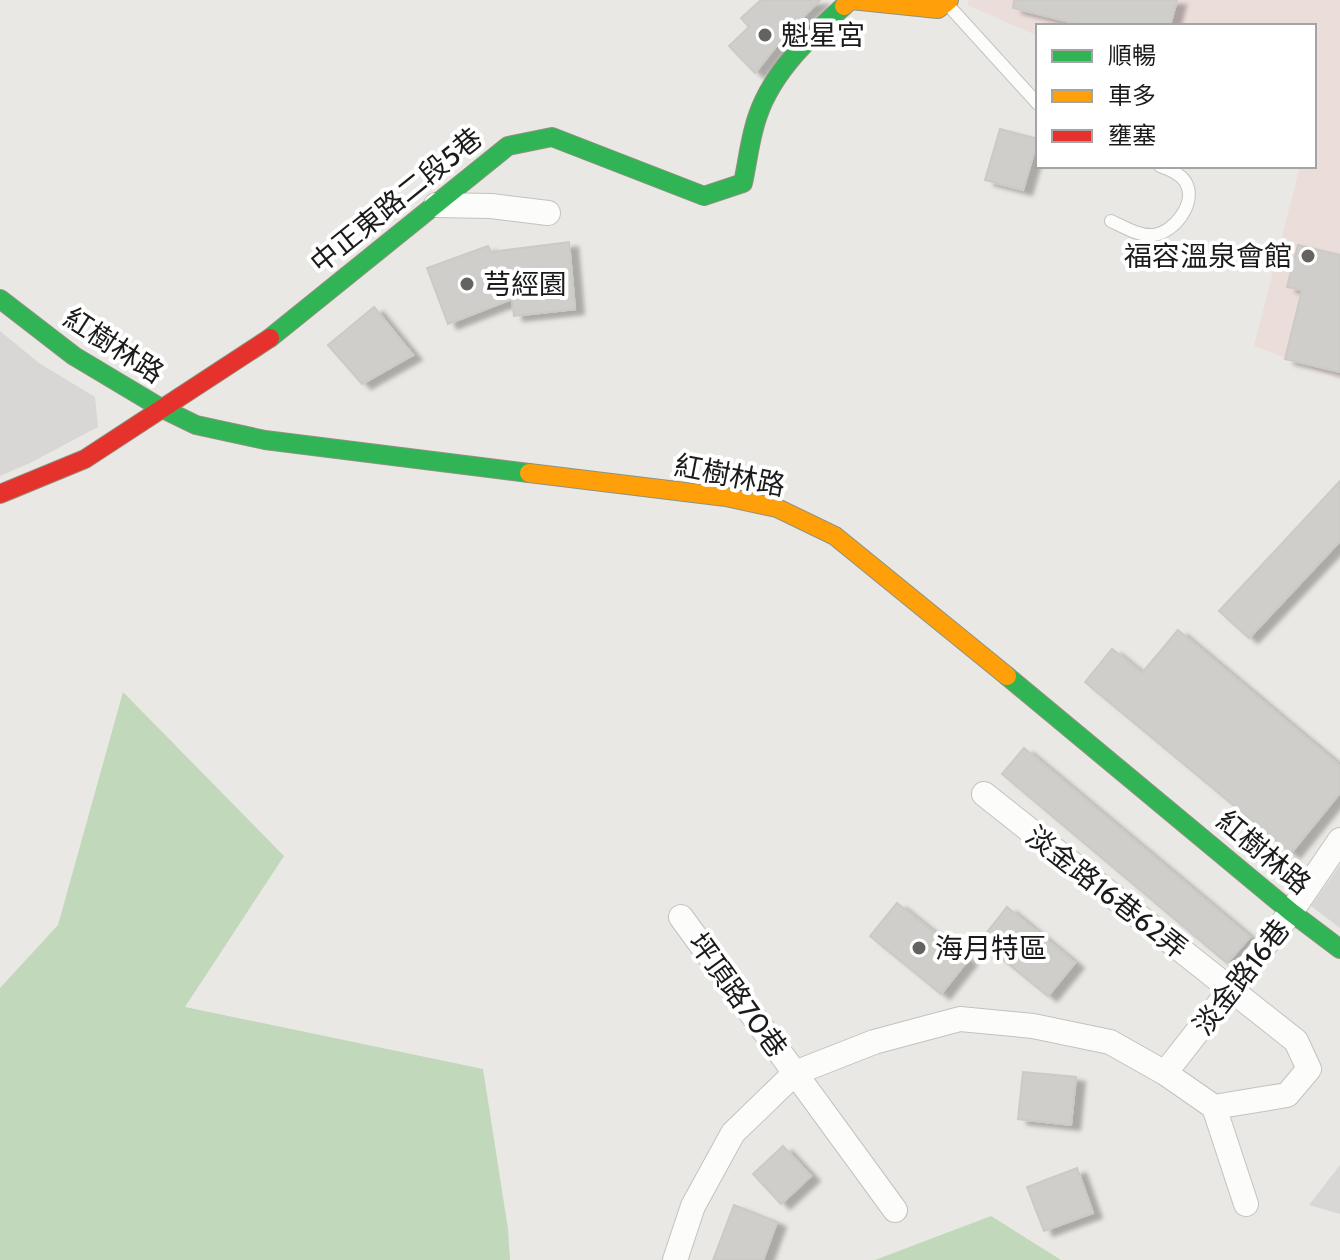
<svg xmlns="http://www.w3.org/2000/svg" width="1340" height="1260" font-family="Cabin,'Noto Sans TC',sans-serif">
  <defs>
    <filter id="shadow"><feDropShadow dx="9" dy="5" stdDeviation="2" flood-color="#0004"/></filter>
  </defs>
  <rect width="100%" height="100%" fill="#e9e8e4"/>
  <path fill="#d8d7d5" d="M0,331L39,363L95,397L98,427L30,463L0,476Z
    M1340,865V928L1311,906Z
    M1340,1165V1214L1309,1205Z"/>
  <path fill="#ebddd9" d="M969,0H1340V379L1254,346L1300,166H1314V26H1038V36L967,5Z"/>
  <path fill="#c2d8ba" d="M123,692L284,856L185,1007L483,1069L508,1229L510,1260H0V988L58,925Z
    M991,1216L1061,1260H875Z"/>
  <path fill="#d0cecb" stroke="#cccac5" stroke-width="2" filter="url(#shadow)" d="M761,0H820L786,34L755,73L729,46L749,27L741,18Z
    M1014,0H1177L1170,26H1086L1013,8Z
    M1000,129L1038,139L1023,190L985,180Z
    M569,242L575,309L514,316L512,299L448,324L427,268L488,246L491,252Z
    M1298,245L1340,255V372L1285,359L1302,290L1287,287Z
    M374,307L413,355L362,384L328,345Z
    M1340,481V541L1249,638L1219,611Z
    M1178,630L1340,766V793L1291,853L1085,682L1112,649L1142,673Z
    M1024,748L1250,937L1227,963L1002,774Z
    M897,903L968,960L941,994L870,936Z
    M1007,907L1075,963L1048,996L980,941Z
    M1023,1072L1076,1077L1071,1125L1018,1119Z
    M783,1146L811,1176L781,1204L753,1174Z
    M1077,1168L1093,1213L1044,1231L1027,1187Z
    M734,1205L777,1222L763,1260H713Z"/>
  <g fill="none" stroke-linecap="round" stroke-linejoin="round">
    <defs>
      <path id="lane" d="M948,5L1038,104
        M1111,221C1124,227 1139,236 1153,235C1174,233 1197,203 1186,183C1182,175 1169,169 1160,166"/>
      <path id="street" d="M436,205L491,206L548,213
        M984,794L1296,1041L1309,1069L1287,1095L1214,1107
        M681,917L895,1210
        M1165,1073L1291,912L1340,840
        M675,1260L693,1206L733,1133L795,1073L874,1042L960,1019L1033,1026L1110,1042L1165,1073L1214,1107L1246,1204"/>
      <path id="fast" d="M0,299L74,356L161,408L196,425L265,440L529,473
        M270,338L508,146L552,137L704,196L743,183C748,160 750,137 758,115C773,71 811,36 844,6
        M1007,676L1291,912L1340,949"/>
      <path id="slow" d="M844,6L851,0L938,9L949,0
        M529,473L726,497L777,508L835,536L1007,676"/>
      <path id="jam" d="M0,494L85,459L270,338"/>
    </defs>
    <use href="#lane" stroke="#c2c2c0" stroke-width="14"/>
    <use href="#street" stroke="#c2c2c0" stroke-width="26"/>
    <use href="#fast" stroke="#8e927d" stroke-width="20"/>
    <use href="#slow" stroke="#8e927d" stroke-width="20"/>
    <use href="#jam" stroke="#8e927d" stroke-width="20"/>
    <use href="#lane" stroke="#fcfcfb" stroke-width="12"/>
    <use href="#street" stroke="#fcfcfb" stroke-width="24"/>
    <use href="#fast" stroke="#30b455" stroke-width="18"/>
    <use href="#slow" stroke="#ff9f0a" stroke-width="18"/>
    <use href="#jam" stroke="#e5322d" stroke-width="18"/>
  </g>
  <g fill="#636361" stroke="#fff" stroke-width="3">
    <circle cx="765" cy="35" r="8"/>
    <circle cx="1308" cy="256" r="8"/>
    <circle cx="467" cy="284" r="8"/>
    <circle cx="919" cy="948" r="8"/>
  </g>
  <g text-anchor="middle" stroke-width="8" stroke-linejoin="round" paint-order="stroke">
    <g font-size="28" fill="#1b1b1b" stroke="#fff" text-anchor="start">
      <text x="781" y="45">魁星宮</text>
      <text x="1292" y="266" text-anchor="end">福容溫泉會館</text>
      <text x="483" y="294">芎經園</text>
      <text x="935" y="958">海月特區</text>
    </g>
    <g font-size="28" fill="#1b1b1b" stroke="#fff">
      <text transform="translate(396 200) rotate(-39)" y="10">中正東路二段5巷</text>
      <text transform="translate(114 345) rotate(33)" y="10">紅樹林路</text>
      <text transform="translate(730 475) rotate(11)" y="10">紅樹林路</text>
      <text transform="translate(1264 852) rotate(40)" y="10">紅樹林路</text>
      <text transform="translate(1107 892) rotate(38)" y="10">淡金路16巷62弄</text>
      <text transform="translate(1241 977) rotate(-52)" y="10">淡金路16巷</text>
      <text transform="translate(738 995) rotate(54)" y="10">坪頂路70巷</text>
    </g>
  </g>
  <rect x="1036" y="24" width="280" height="144" fill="#ffffff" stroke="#a4a4a4" stroke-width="2"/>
  <rect x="1052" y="50" width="40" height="12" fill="#30b455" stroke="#a4a4a4" stroke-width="2"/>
  <text x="1108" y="64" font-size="24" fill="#1b1b1b">順暢</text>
  <rect x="1052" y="90" width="40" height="12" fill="#ff9f0a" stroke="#a4a4a4" stroke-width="2"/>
  <text x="1108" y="104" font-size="24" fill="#1b1b1b">車多</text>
  <rect x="1052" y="130" width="40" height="12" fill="#e5322d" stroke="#a4a4a4" stroke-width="2"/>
  <text x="1108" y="144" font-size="24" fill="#1b1b1b">壅塞</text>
</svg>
